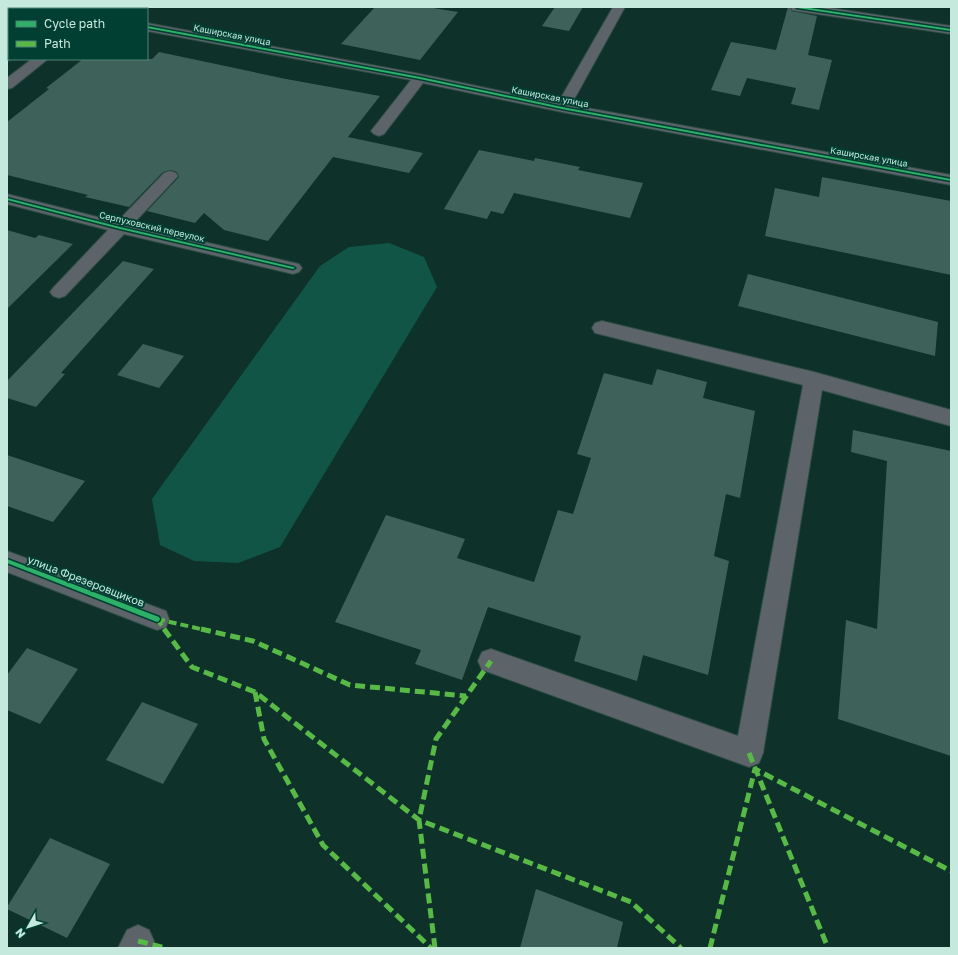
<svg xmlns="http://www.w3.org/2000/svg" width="958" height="955" font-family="'Golos Text',sans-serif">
  <rect width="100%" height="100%" fill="#0e312a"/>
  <path fill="#115546" d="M7,7H83L80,9H9V59H13L7,63Z
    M389,243L424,257L437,287L280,547L238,563L194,561L160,545L152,499L320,266L349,247Z"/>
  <path fill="#3e625a" d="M375,7H427L458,12L420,60L341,44Z
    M555,7H583L569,31L542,26Z
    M788,7H790L792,11L817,16L808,55L832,60L819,110L791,104L796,88L747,78L740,96L711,90L731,42L776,50Z
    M159,52L286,79L380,96L348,137L423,153L409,173L333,157L268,241L224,230L204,213L195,223L147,211L179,177L177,172L170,170L163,172L129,207L85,197L88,195L7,175V122L49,89L46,88L83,59H152Z
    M479,150L534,161L535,158L580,167L578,170L643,183L630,218L514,193L503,214L491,211L487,219L444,209Z
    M822,177L951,201V275L765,236L775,188L819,197Z
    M7,230L35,238L39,235L73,244L7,309Z
    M123,261L154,269L61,373L65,374L36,407L7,398V381Z
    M748,274L938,322L935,356L738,306Z
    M143,344L184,356L159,388L117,375Z
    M657,369L707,382L703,398L755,411L740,498L726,494L714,556L729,561L708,675L643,655L637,681L574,661L581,636L488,607L462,680L415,664L421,650L335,622L386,515L465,539L457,558L534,582L558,510L573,514L591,458L577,454L604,373L652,385Z
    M853,430L951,451V756L838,719L846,620L877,629L887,461L851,452Z
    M7,455L85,481L53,522L7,506Z
    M27,648L78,669L40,724L7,710V675Z
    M142,702L198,724L163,784L106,760Z
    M50,838L110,864L67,938L7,909V907Z
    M536,889L623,922L617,948H520Z"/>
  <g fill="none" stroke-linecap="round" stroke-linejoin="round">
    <defs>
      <path id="minor" d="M100,7H114L113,9H99Z
        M613,7H625L571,105L951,175V185L562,112L423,83L384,134L379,136L374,134L371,131L411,80L147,31V23L420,74L558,103Z
        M791,7H823L951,26V34L797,11L792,10Z
        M32,59H48L12,88L7,89V78Z
        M170,171L176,173L178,176L132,225L299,264L302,268L299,272L293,274L124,234L65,296L59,298L53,296L50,292L53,288L108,230L7,204V194L117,222L164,173Z
        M602,321L814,372L951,410V426L822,390L763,753L759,763L749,767L491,673L482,670L478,661L482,652L491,649L738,736L803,385L595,333L592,328L595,323Z
        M7,551L166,611L169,619L166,627L157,630L7,572Z
        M138,925L149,930L154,941L151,948H118L127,930Z"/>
    </defs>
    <use href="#minor" stroke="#2e4c45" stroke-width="2"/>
    <use href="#minor" fill="#5c6469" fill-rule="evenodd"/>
    <path stroke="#58b947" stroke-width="4" stroke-dasharray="8 4" stroke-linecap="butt" d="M157,619L165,630
      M157,619L205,630"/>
    <path stroke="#58b947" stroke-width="5" stroke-dasharray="10 5" stroke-linecap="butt" d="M164,629L192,667L255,692L419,820L631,902L681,948
      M201,629L253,641L350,685L466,696
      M255,692L264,739L323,845L431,948
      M749,753L828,948
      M138,941L166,948
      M435,948L419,820L436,739L491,661
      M710,948L755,769L951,871"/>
    <defs>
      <path id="cycleway" d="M796,7H803L951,29V31L797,8Z
        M147,26L420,77L562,107L951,179V181L562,109L420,79L147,28Z
        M7,198L120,227L293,267L295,268L293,269L120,229L7,200Z
        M7,559L159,617L160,619L159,621L157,622L7,563Z"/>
    </defs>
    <use href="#cycleway" stroke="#003f32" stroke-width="3"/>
    <use href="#cycleway" fill="#2db169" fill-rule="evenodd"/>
  </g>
  <g text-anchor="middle" stroke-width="4" stroke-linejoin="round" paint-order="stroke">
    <g font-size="9" fill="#c6e9dd" stroke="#003f32">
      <text transform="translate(232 35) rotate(11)" y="3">Каширская улица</text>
      <text transform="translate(550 97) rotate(11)" y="3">Каширская улица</text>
      <text transform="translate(869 157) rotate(10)" y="3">Каширская улица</text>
      <text transform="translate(152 227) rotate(13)" y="3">Серпуховский переулок</text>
    </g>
    <g font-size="11" fill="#c6e9dd" stroke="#003f32">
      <text transform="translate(86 581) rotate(21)" y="4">улица Фрезеровщиков</text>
    </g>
  </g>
  <rect width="958" height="955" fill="none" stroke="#c6e9dd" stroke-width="16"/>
  <rect x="8" y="8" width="140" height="52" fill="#003f32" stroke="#4f8376"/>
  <rect x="16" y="21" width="20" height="6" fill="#2db169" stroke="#4f8376"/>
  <text x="44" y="28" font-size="12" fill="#c6e9dd">Cycle path</text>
  <rect x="16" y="41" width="20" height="6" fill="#58b947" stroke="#4f8376"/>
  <text x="44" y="48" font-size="12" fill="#c6e9dd">Path</text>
  <g transform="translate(28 927) rotate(231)" stroke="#003f32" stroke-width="3" paint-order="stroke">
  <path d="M0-3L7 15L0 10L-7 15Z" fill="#c6e9dd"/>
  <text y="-6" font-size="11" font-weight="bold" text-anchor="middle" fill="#c6e9dd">N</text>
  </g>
</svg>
